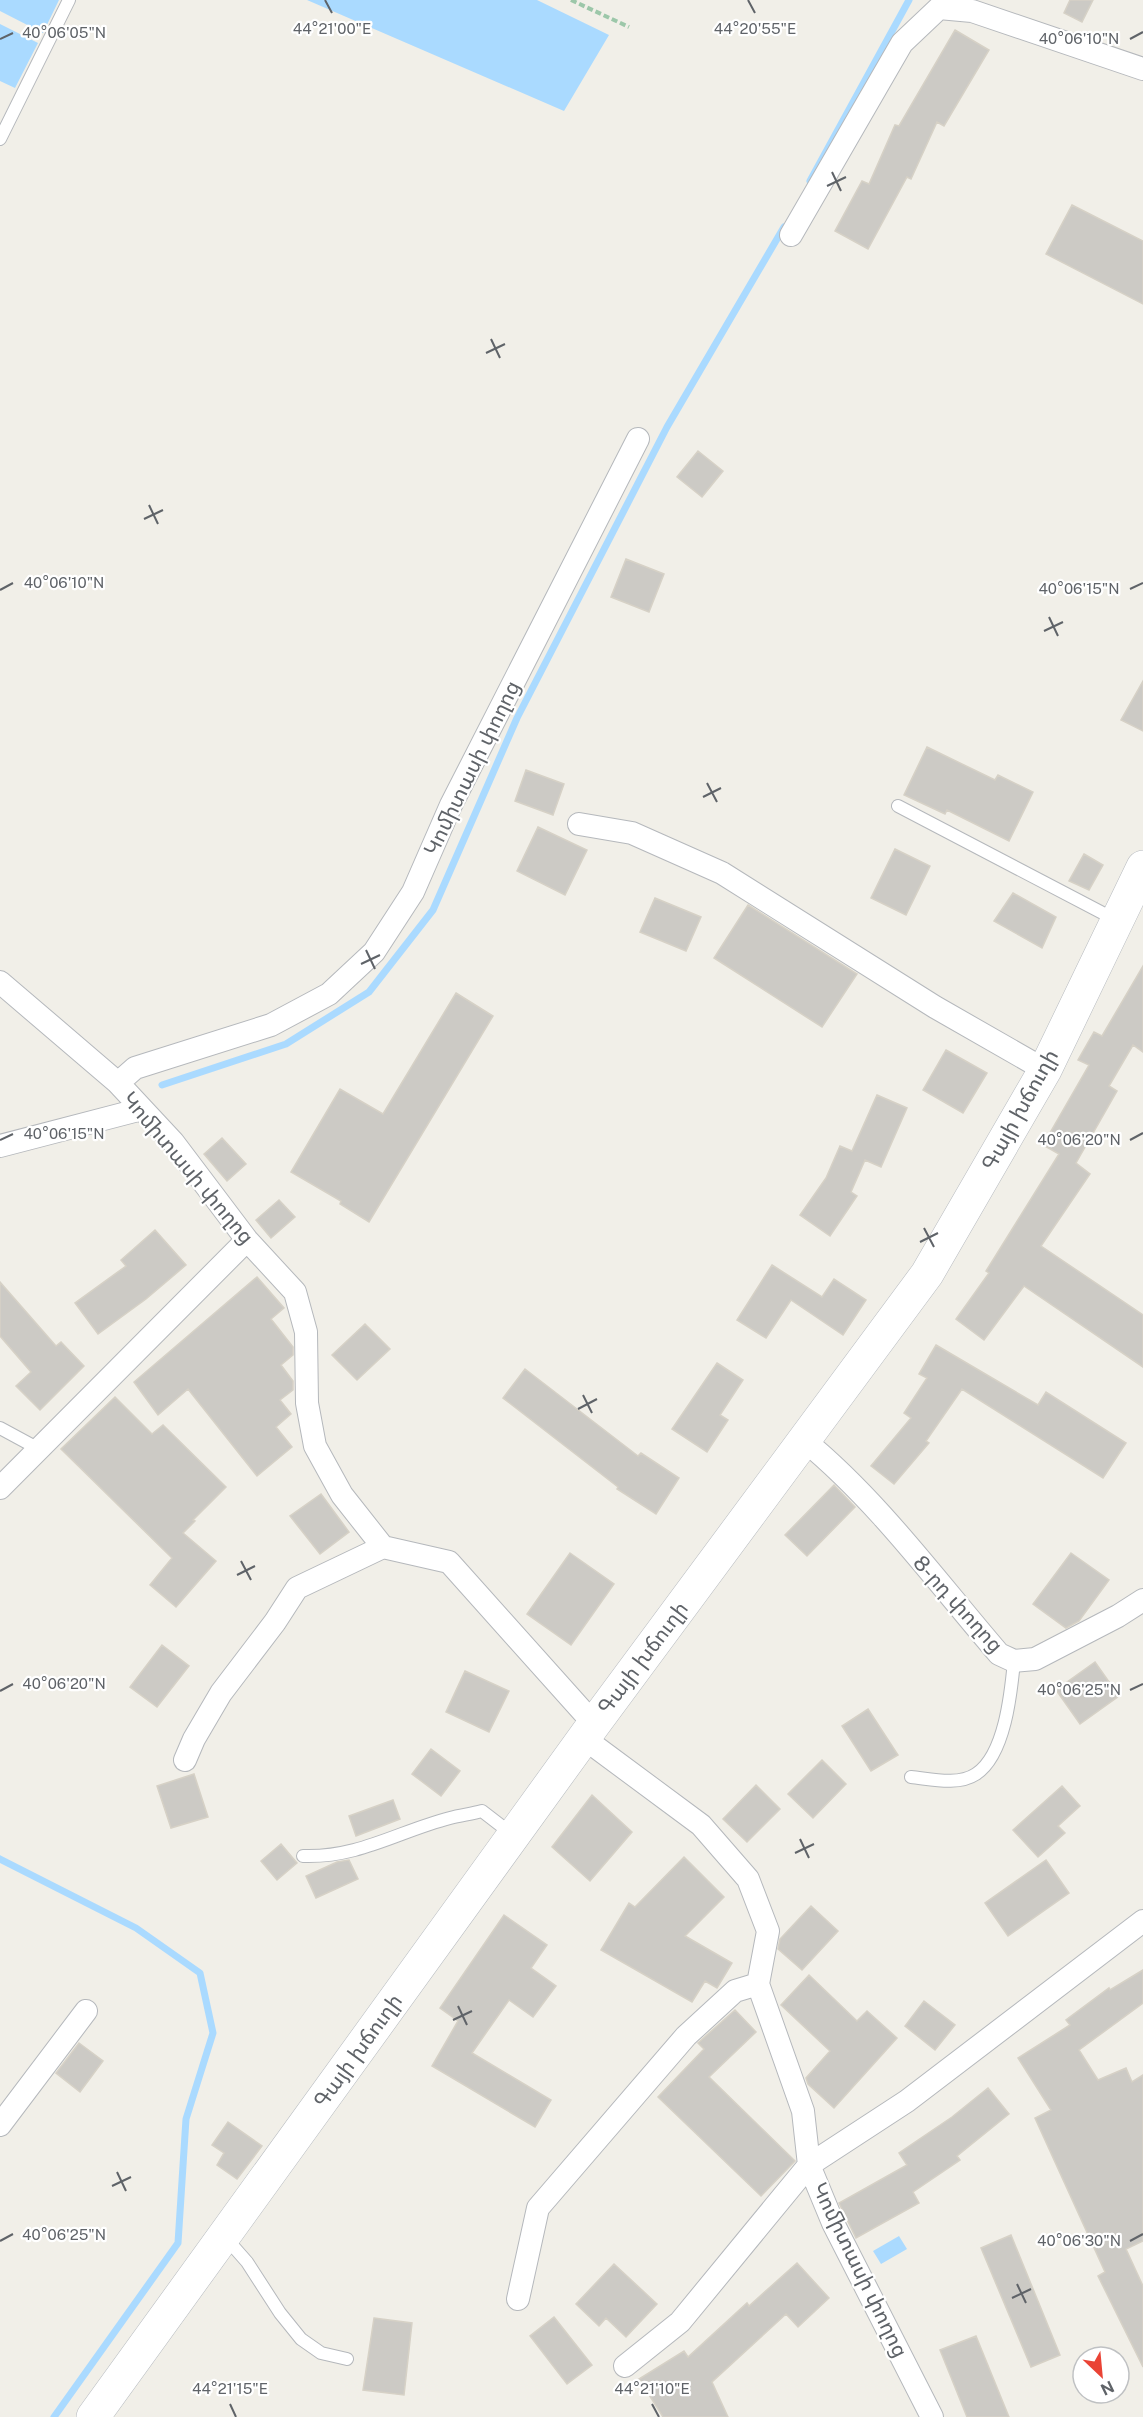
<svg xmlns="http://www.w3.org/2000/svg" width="1143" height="2417" font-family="'Public Sans','Noto Sans Armenian',sans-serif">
  <rect width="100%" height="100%" fill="#f1efe8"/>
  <path fill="#aadaff" d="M0,0H59L43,33L0,11Z
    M307,0H537L609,35L564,111Z
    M0,24L38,43L15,88L0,81Z
    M899,2236L907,2249L881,2264L873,2251Z"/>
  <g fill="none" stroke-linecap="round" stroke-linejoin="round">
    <path stroke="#aadaff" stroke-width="7" d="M810,181L909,0
      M162,1085L286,1044L369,992L433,910L517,718L667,427L784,227
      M0,1859L136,1928L200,1973L213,2033L186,2119L178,2243L54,2417"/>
  </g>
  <path fill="#cccac5" stroke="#d6d1c6" stroke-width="1.5" d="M1070,0H1093L1082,22L1064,13Z
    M955,30L989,50L944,126L937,122L911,179L907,177L868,249L835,231L862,181L869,184L895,125L899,126Z
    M1072,205L1143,241V304L1046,254Z
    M698,451L723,471L702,497L677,477Z
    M626,559L664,574L649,612L611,597Z
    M1143,681V731L1121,720Z
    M927,747L995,780L998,775L1033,792L1009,841L947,810L945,814L904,795Z
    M526,770L564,784L553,815L515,801Z
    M538,827L587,850L565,895L517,871Z
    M895,849L930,866L906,915L871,898Z
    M1084,854L1103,865L1089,890L1069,881Z
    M1013,893L1056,917L1042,948L994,921Z
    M655,898L701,917L686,951L640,932Z
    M748,905L857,974L822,1027L714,958Z
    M1143,966V1052L1133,1045L1109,1086L1117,1091L1076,1163L1090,1174L1041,1246L1143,1315V1367L1024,1286L984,1340L956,1319L989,1273L986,1271L1059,1154L1043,1145L1089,1065L1078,1060L1094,1032L1102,1036Z
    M456,993L493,1016L369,1222L340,1204L341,1201L291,1172L340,1089L383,1114Z
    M946,1050L987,1073L963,1113L923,1090Z
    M877,1095L907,1108L881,1167L865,1160L851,1192L857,1196L830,1236L800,1215L826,1178L840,1146L852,1151Z
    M222,1138L246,1164L227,1181L204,1154Z
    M279,1200L295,1217L271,1238L256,1220Z
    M155,1230L186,1265L146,1299L98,1334L75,1303L126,1266L121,1260Z
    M772,1265L822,1297L834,1279L866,1300L843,1335L791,1300L766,1338L737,1320Z
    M257,1277L284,1308L271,1319L293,1347V1355L281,1365L293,1381V1390L280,1400L291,1414L276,1427L292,1447L257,1476L188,1389L158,1415L134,1382Z
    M0,1282L56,1346L61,1342L84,1366L40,1410L16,1386L31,1372L0,1336Z
    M365,1324L390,1349L357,1380L332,1355Z
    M936,1345L1038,1405L1046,1392L1126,1443L1103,1478L962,1389L926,1441L929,1443L894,1484L871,1466L911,1418L904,1413L927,1378L919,1374Z
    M717,1363L743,1380L720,1415L728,1420L707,1452L672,1429Z
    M525,1369L638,1456L641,1453L679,1478L656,1514L617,1489L618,1487L503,1398Z
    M115,1397L152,1434L163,1425L226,1487L193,1520L195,1521L183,1533L216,1561L176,1607L150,1585L172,1558L61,1449Z
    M834,1485L855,1507L807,1556L785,1535Z
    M321,1494L349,1532L320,1554L290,1516Z
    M570,1553L614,1584L571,1645L527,1614Z
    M1071,1553L1109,1580L1079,1621L1066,1628L1033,1604Z
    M162,1645L189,1666L157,1707L130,1687Z
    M1095,1662L1119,1696L1080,1724L1056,1690Z
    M465,1671L509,1691L489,1732L446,1712Z
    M868,1709L898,1755L871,1771L842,1726Z
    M431,1749L460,1771L441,1796L412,1774Z
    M822,1760L846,1784L813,1818L788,1794Z
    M194,1774L208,1817L171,1828L157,1786Z
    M756,1785L780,1809L747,1842L723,1819Z
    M1062,1786L1080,1806L1058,1826L1065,1833L1038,1857L1013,1830Z
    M592,1795L632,1832L590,1881L552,1847Z
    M393,1800L400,1819L356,1836L349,1816Z
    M281,1844L297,1863L277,1880L261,1861Z
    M684,1857L724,1897L685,1936L732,1963L717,1988L705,1981L692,2002L601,1950L629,1903L635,1907Z
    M349,1860L358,1879L316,1898L306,1876L337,1862Z
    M1046,1860L1069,1893L1008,1936L985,1903Z
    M811,1906L838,1931L802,1970L778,1949L780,1939Z
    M504,1915L547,1945L531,1968L556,1986L533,2017L509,2000L472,2053L551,2100L535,2127L432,2066L458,2021L440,2008Z
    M1143,1970V2003L1079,2050L1098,2080L1126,2068L1132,2082L1143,2075V2241L1126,2249L1143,2286V2367L1098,2276L1105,2272L1035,2118L1051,2110L1018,2058L1070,2025L1066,2020L1109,1988L1110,1990Z
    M809,1975L857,2021L867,2011L897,2038L834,2108L808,2084L806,2078L830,2051L781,2005Z
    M924,2001L955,2025L935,2050L905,2026Z
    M735,2010L756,2032L709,2077L795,2161L761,2196L658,2097L704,2049L698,2043Z
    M79,2043L103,2061L80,2092L56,2073Z
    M988,2088L1009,2114L957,2156L960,2160L913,2192L919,2203L856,2238L839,2203L907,2165L899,2153L952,2117Z
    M228,2122L262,2146L237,2179L217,2165L224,2153L212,2145Z
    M1011,2235L1060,2355L1031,2367L981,2248Z
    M797,2263L829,2298L798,2327L786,2314L712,2382L728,2417H663L639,2379L684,2351L688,2357L747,2303L749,2306Z
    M614,2264L657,2304L626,2337L606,2318L599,2326L576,2304Z
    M554,2317L592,2365L567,2384L530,2336Z
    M374,2318L412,2323L404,2395L363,2390Z
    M976,2336L1009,2417H967L940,2350Z"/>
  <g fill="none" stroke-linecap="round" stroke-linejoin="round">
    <defs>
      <path id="service" d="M0,139L69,0
        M898,806L1116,920
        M0,1428L37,1448
        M911,1777C931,1779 958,1786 976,1774C1005,1755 1011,1693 1014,1661
        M303,1856C359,1858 399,1831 450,1818C461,1815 472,1814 482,1811L513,1835
        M225,2237L247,2262L280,2313L301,2339L321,2353L347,2359"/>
      <path id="minor" d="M791,235L902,43L939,8L972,11L1143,69
        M579,824L632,833L722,873L935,1007L1045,1070
        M0,982L118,1083L173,1142L247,1240L295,1292L306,1332L307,1403L315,1446L342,1495L383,1547L449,1562L594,1724
        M118,1083L135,1068L271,1025L329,994L374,952L413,892L451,805L638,439
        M0,1146L142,1109
        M805,1441C878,1501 937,1582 999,1654L1014,1661L1035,1659L1118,1616L1143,1600
        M0,1488L247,1240
        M585,1739L701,1825L748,1879L768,1931L758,1984L803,2111L809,2165L833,2223L932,2417
        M185,1760L194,1739L221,1693L275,1622L297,1588L383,1547
        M0,2125L86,2011
        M518,2299L538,2208L686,2036L735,1991L758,1984
        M625,2366L680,2322L809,2165L907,2101L1143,1921"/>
      <path id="secondary" d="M93,2417L594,1724L927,1274L1045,1070L1143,867"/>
    </defs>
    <use href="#service" stroke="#b5b8bc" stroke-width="14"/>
    <use href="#minor" stroke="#b5b8bc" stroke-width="24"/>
    <use href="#secondary" stroke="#b6babf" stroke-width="34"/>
    <path stroke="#9cc7a9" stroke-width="4" stroke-dasharray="6 3" stroke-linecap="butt" d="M571,0L629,27"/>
    <use href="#service" stroke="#fff" stroke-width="12"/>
    <use href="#minor" stroke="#fff" stroke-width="22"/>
    <use href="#secondary" stroke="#fff" stroke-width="33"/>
  </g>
  <path fill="none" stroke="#5f6368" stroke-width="2" d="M325,0L332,13M748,0L755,13M0,39L13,33M1130,39L1143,32M832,172L841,191M827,186L846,177M491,339L500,358M486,353L505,344M149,505L158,524M144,519L163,510M1130,589L1143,583M0,590L13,583M1049,617L1058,636M1044,631L1063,622M707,783L717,802M703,797L721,788M366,950L375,969M361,964L380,955M0,1140L13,1134M1130,1140L1143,1133M924,1228L934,1247M920,1242L938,1233M583,1395L592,1413M578,1409L597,1399M241,1561L251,1580M237,1575L255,1566M1130,1690L1143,1684M0,1691L13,1684M800,1839L809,1858M795,1853L814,1844M458,2006L467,2025M453,2020L472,2011M117,2172L126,2191M112,2186L131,2177M0,2241L13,2234M1130,2241L1143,2234M1017,2284L1026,2303M1012,2298L1031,2289M230,2404L236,2417M652,2404L659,2417"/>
  <g text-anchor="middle" stroke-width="4.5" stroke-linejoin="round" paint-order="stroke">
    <g font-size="21" fill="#5f6368" stroke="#fff">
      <text transform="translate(472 768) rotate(-64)" y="7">Կոմիտասի փողոց</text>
      <text transform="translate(1020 1110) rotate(-61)" y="7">Գայի խճուղի</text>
      <text transform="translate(188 1168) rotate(50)" y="7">Կոմիտասի փողոց</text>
      <text transform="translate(958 1604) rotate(48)" y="7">8-րդ փողոց</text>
      <text transform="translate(643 1658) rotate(-53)" y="7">Գայի խճուղի</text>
      <text transform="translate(358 2051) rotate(-54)" y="7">Գայի խճուղի</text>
      <text transform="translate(860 2270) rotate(64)" y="7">Կոմիտասի փողոց</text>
    </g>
  </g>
  <g font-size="15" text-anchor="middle" fill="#5f6368" stroke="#fff" stroke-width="4.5" stroke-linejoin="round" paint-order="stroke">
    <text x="332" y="34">44°21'00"E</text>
    <text x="755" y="34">44°20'55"E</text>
    <text x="64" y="38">40°06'05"N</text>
    <text x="1079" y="44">40°06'10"N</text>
    <text x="64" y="588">40°06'10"N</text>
    <text x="1079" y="594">40°06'15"N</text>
    <text x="64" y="1139">40°06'15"N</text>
    <text x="1079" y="1145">40°06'20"N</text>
    <text x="64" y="1689">40°06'20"N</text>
    <text x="1079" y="1695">40°06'25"N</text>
    <text x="64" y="2240">40°06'25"N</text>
    <text x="1079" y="2246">40°06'30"N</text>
    <text x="230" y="2394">44°21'15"E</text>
    <text x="652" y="2394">44°21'10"E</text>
  </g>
  <g transform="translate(1101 2375) rotate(154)"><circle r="28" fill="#ffffff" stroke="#bfc1c3" stroke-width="1.5"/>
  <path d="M0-4.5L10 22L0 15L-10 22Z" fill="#ea4335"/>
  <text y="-9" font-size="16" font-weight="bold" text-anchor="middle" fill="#5f6368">N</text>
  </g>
</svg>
